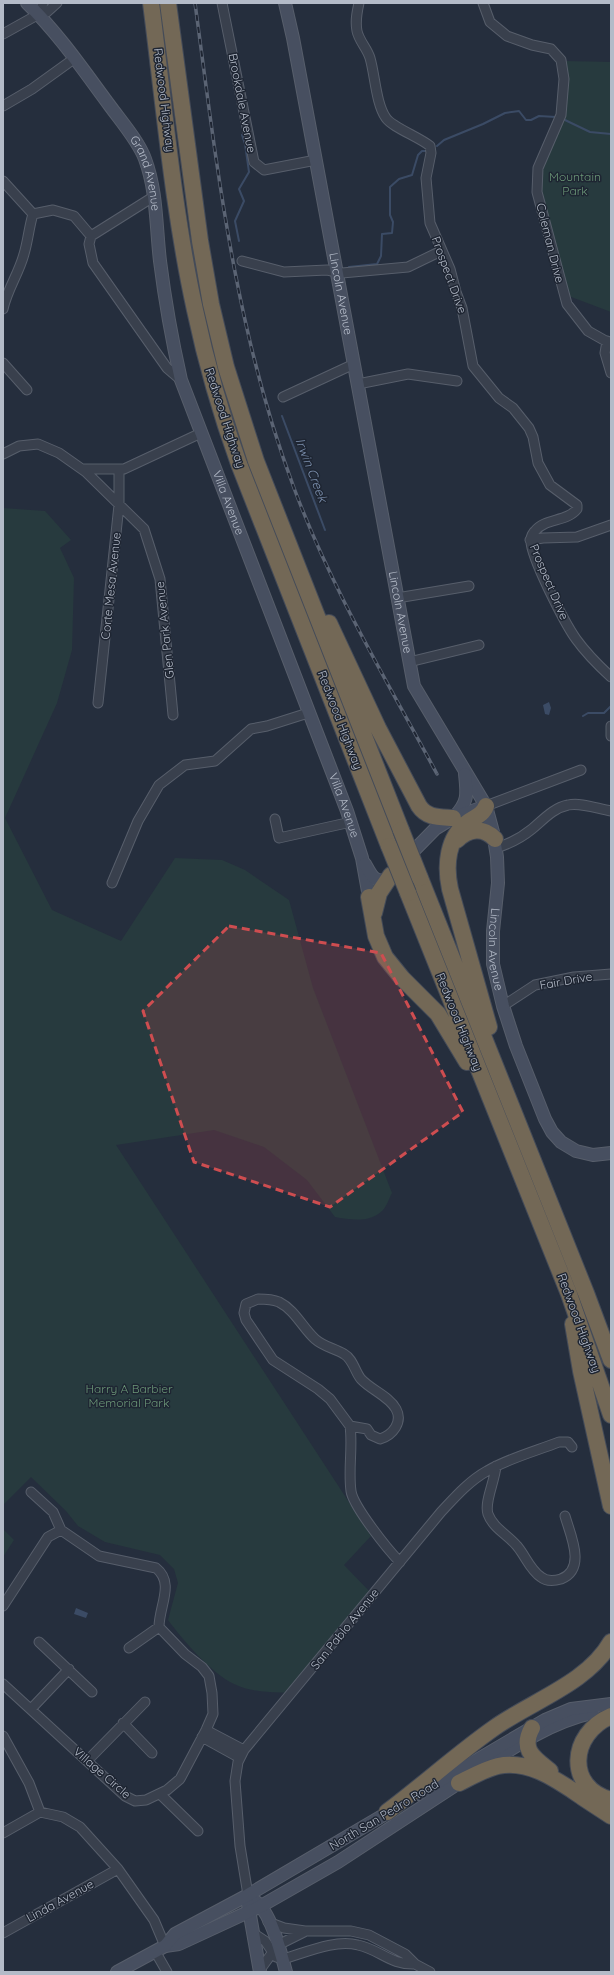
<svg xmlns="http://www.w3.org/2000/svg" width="614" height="1975" font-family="Quicksand,sans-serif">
  <rect width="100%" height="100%" fill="#252e3d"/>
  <path fill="#273a3e" d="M566,61L611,62V312L566,295L540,194V168L566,107L569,81Z
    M3,508L45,511L71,540L60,548L74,578L72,650L57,703L5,818L52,910L121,941L175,858L222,860L245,870L289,900L313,988L392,1193C389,1198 387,1206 383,1210C371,1223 351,1220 335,1217L307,1180L264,1147L214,1130L116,1145L371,1536L344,1565L373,1595L292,1693C273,1692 252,1693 234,1684C211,1673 183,1640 168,1620L178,1583L174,1569L160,1555L105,1542L78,1526L66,1511L31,1477L3,1505Z
    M3,1529L14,1540L3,1557Z"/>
  <path fill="#3b4b65" d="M549,702L551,708L549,715L545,714L543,705Z
    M76,1608L88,1613L86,1618L74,1614Z"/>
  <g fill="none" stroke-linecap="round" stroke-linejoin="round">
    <path stroke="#3b4b65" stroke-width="2" d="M565,120L590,132L611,134
      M437,146L444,140L483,124L505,113L519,111L526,120H531L539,116L556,117
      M239,241L235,221L244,201L239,189L249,172L245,144L242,135
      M349,267L377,264L381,256L382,234L392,233L393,222L390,215V187L399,179L412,175L418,155L422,151H426
      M282,416L325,530
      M583,716L588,713H604L611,706"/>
    <defs>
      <path id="street" d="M222,3L254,162L264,170L316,160
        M359,3C357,12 355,21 357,31C359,41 367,48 370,58C375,75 376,104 386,118C392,127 419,137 430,146L431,153L426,178L430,223L450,269L456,292L462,308L473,366L499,398L513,408L529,428L533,437L538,463L550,485L577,505V509C567,522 545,518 535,531C533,532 531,537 531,539C528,553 566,625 576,639C586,653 598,665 611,677
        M483,3L490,22L507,36L532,45L551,49L561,60L564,79L561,115L538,168L537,192L567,304L588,331L611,344
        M39,14L43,3
        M3,34L39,14L47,12L57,3
        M3,106L32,89L75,58
        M3,181L33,214
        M153,197L91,236L89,244L93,263L167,368L181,380
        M33,214L53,210L74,216L91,236
        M242,261L284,272L327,270L342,273L408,267L441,251
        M3,309C7,290 19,273 24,254C28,241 29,227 33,214
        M607,341L605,353L611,373
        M3,363L27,390
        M358,384L408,374L457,381
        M283,397L354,364
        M3,454L19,446L38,444L59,453L86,472L144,529L160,579L173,715
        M83,469H124L201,433
        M530,540L543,538L577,537L611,525
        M397,598L469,586
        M409,662L479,645
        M98,703L119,505V469
        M611,726V736
        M486,806L581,770
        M275,819L279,838L351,822
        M496,848C509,844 521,838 532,829C543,820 553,808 568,805C581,802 598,809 611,811
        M112,883L138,821L159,785L185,765L215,761L251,729L267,726L308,713
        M503,1006L535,985L574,977L611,974
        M258,1299C264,1299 272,1299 279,1302C295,1310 302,1327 315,1339C324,1347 334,1348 344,1354C353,1359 355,1372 361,1379C371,1390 389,1396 396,1409C403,1422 393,1435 380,1439L371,1435L367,1429L350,1426L330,1399L318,1389L273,1360L246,1320L244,1313L246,1304Z
        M350,1426C353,1447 348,1469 351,1491C353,1506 388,1550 400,1562
        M496,1466C495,1481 484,1502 488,1514C493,1528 508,1535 517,1546C525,1555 530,1570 541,1577C547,1582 554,1581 561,1579C587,1569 570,1534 565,1516
        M31,1492L53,1512L61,1530
        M3,1606L48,1537L61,1530L99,1556L156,1568C175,1583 159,1606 159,1627L185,1654L202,1667L209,1676L212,1693L213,1714L206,1730L180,1779L167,1790L146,1800L135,1801L125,1796L3,1684
        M39,1642L92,1692
        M129,1648L159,1627
        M31,1709L69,1669
        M123,1723L152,1753
        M206,1730L244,1750
        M3,1736L29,1783L40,1812
        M202,1737L240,1758
        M87,1761L145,1702
        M160,1794L198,1831
        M3,1833L40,1812L63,1817L80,1827L118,1869L154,1920L165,1946
        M248,1895L240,1846L235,1781L238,1762L244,1750L441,1512C455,1497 469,1481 487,1471C509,1458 536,1451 559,1442H568L572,1447
        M268,1922L284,1928L305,1931H351L369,1935L405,1954L415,1964L430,1972
        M3,1933L118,1869
        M253,1933L265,1941L276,1957L283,1959C305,1953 334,1939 358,1945C381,1950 390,1965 415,1964
        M155,1951L167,1972
        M259,1971L278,1945L304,1932"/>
      <g id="secondary">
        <path id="s1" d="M27,3C59,34 84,71 110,106C121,121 139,142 145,159C157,191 156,227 160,261C165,301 172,340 181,380L347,811L362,858L369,897"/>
        <path id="s2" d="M285,3L293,38L414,686L486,806L493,832L497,857L498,883L493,931V964L503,1006L516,1046L545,1119L552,1132L561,1142L576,1151L593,1155L611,1153"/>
        <path d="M454,817C469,802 467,793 465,774"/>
        <path d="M365,864C370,873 374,883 385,880L435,829L453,818L486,806"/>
        <path d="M483,1767C517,1745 552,1722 592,1713"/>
        <path d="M419,1794L545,1720L571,1709L611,1704"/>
        <path d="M255,1901C271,1912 281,1953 286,1972"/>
        <path d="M248,1904L260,1972"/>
        <path d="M165,1946L179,1944L261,1906L338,1862L465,1779"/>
        <path d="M117,1972L165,1946L175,1934L248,1895L394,1809"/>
      </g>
      <path id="highway" d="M151,3C164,104 173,210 195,310C206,362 221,414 239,464L389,846
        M168,3L200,241L211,304L226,367L256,461L401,830
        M329,623L378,728L419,806C427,818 439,817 453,818
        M486,806C483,815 475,817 468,822C447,837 445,866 450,889L489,1027
        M457,840C468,829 483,826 495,839
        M420,878L586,1293L611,1360
        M408,893L569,1294L611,1415
        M369,897L376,936L385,957L402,978L438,1014L467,1062
        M374,913L379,893L391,875
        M573,1324L581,1371L611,1506
        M611,1716C569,1734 566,1788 611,1800
        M532,1728C520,1750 534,1758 550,1771
        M459,1783C471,1777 485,1769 498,1766C533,1759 563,1785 590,1802
        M582,1797L611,1816
        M387,1812C423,1785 457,1754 494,1728C532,1701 588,1683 611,1642"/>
    </defs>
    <use href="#street" stroke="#575e6b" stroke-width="11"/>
    <use href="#secondary" stroke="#575e6b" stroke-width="14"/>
    <use href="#highway" stroke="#444b58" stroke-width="18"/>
    <use href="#street" stroke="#39404d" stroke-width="9"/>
    <use href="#secondary" stroke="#474f60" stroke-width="12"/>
    <use href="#highway" stroke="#736856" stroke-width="16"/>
    <defs>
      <path id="rail" d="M195,3C217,168 235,331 294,488C331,588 387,681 437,774"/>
    </defs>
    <use href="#rail" stroke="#5b6474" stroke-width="3.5"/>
    <use href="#rail" stroke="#1e2532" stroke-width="2" stroke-dasharray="6" stroke-linecap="butt"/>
    <defs>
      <path id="highway-bridge" d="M401,830L420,878
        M389,846L408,893"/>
    </defs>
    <use href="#highway-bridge" stroke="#444b58" stroke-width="18" stroke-linecap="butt"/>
    <use href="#highway-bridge" stroke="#736856" stroke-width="16"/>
  </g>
  <path fill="#ce4d50" fill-opacity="0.2" stroke="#ce4d50" stroke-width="3" stroke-dasharray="8 5" stroke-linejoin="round" d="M229,926L381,953L463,1112L330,1207L194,1162L143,1011Z"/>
  <g text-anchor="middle" stroke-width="3" stroke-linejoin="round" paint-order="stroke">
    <g font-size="12" fill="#b4bbc8" stroke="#1e2532">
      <text transform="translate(164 100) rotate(83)" y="4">Redwood Highway</text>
      <text transform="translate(242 103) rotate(79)" y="4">Brookdale Avenue</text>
      <text dy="4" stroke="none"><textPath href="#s1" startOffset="210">Grand Avenue</textPath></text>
      <text transform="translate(550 243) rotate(76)" y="4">Coleman Drive</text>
      <text transform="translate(449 275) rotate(70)" y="4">Prospect Drive</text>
      <text dy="4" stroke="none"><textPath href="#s2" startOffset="296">Lincoln Avenue</textPath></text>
      <text transform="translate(225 418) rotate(72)" y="4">Redwood Highway</text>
      <text dy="4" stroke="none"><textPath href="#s1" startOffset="552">Villa Avenue</textPath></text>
      <text transform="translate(549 582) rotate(67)" y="4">Prospect Drive</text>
      <text transform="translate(111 586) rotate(-84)" y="4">Corte Mesa Avenue</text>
      <text dy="4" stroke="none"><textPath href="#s2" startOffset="620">Lincoln Avenue</textPath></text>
      <text transform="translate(165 630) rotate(-96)" y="4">Glen Park Avenue</text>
      <text transform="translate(340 720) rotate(69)" y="4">Redwood Highway</text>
      <text dy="4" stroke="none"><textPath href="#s1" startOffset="876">Villa Avenue</textPath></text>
      <text dy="4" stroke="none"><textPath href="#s2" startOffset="980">Lincoln Avenue</textPath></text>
      <text transform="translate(566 981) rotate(-10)" y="4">Fair Drive</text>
      <text transform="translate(459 1022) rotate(68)" y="4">Redwood Highway</text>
      <text transform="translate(579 1323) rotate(70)" y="4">Redwood Highway</text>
      <text transform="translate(345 1629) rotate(-51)" y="4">San Pablo Avenue</text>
      <text transform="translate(102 1773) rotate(41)" y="4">Village Circle</text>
      <text transform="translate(384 1815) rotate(-31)" y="4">North San Pedro Road</text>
      <text transform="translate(60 1901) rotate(-29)" y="4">Linda Avenue</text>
    </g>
    <g font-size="12" fill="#6c9878" stroke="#1e2532">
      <text x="575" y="181">Mountain<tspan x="575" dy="14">Park</tspan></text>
      <text x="129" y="1393">Harry A Barbier<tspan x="129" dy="14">Memorial Park</tspan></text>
    </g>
    <g font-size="13" font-style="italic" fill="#7d91af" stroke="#1e2532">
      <text transform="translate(312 470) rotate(69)" y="5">Irwin Creek</text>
    </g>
  </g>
  <rect width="614" height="1975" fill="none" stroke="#b4bbc8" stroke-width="8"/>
</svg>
